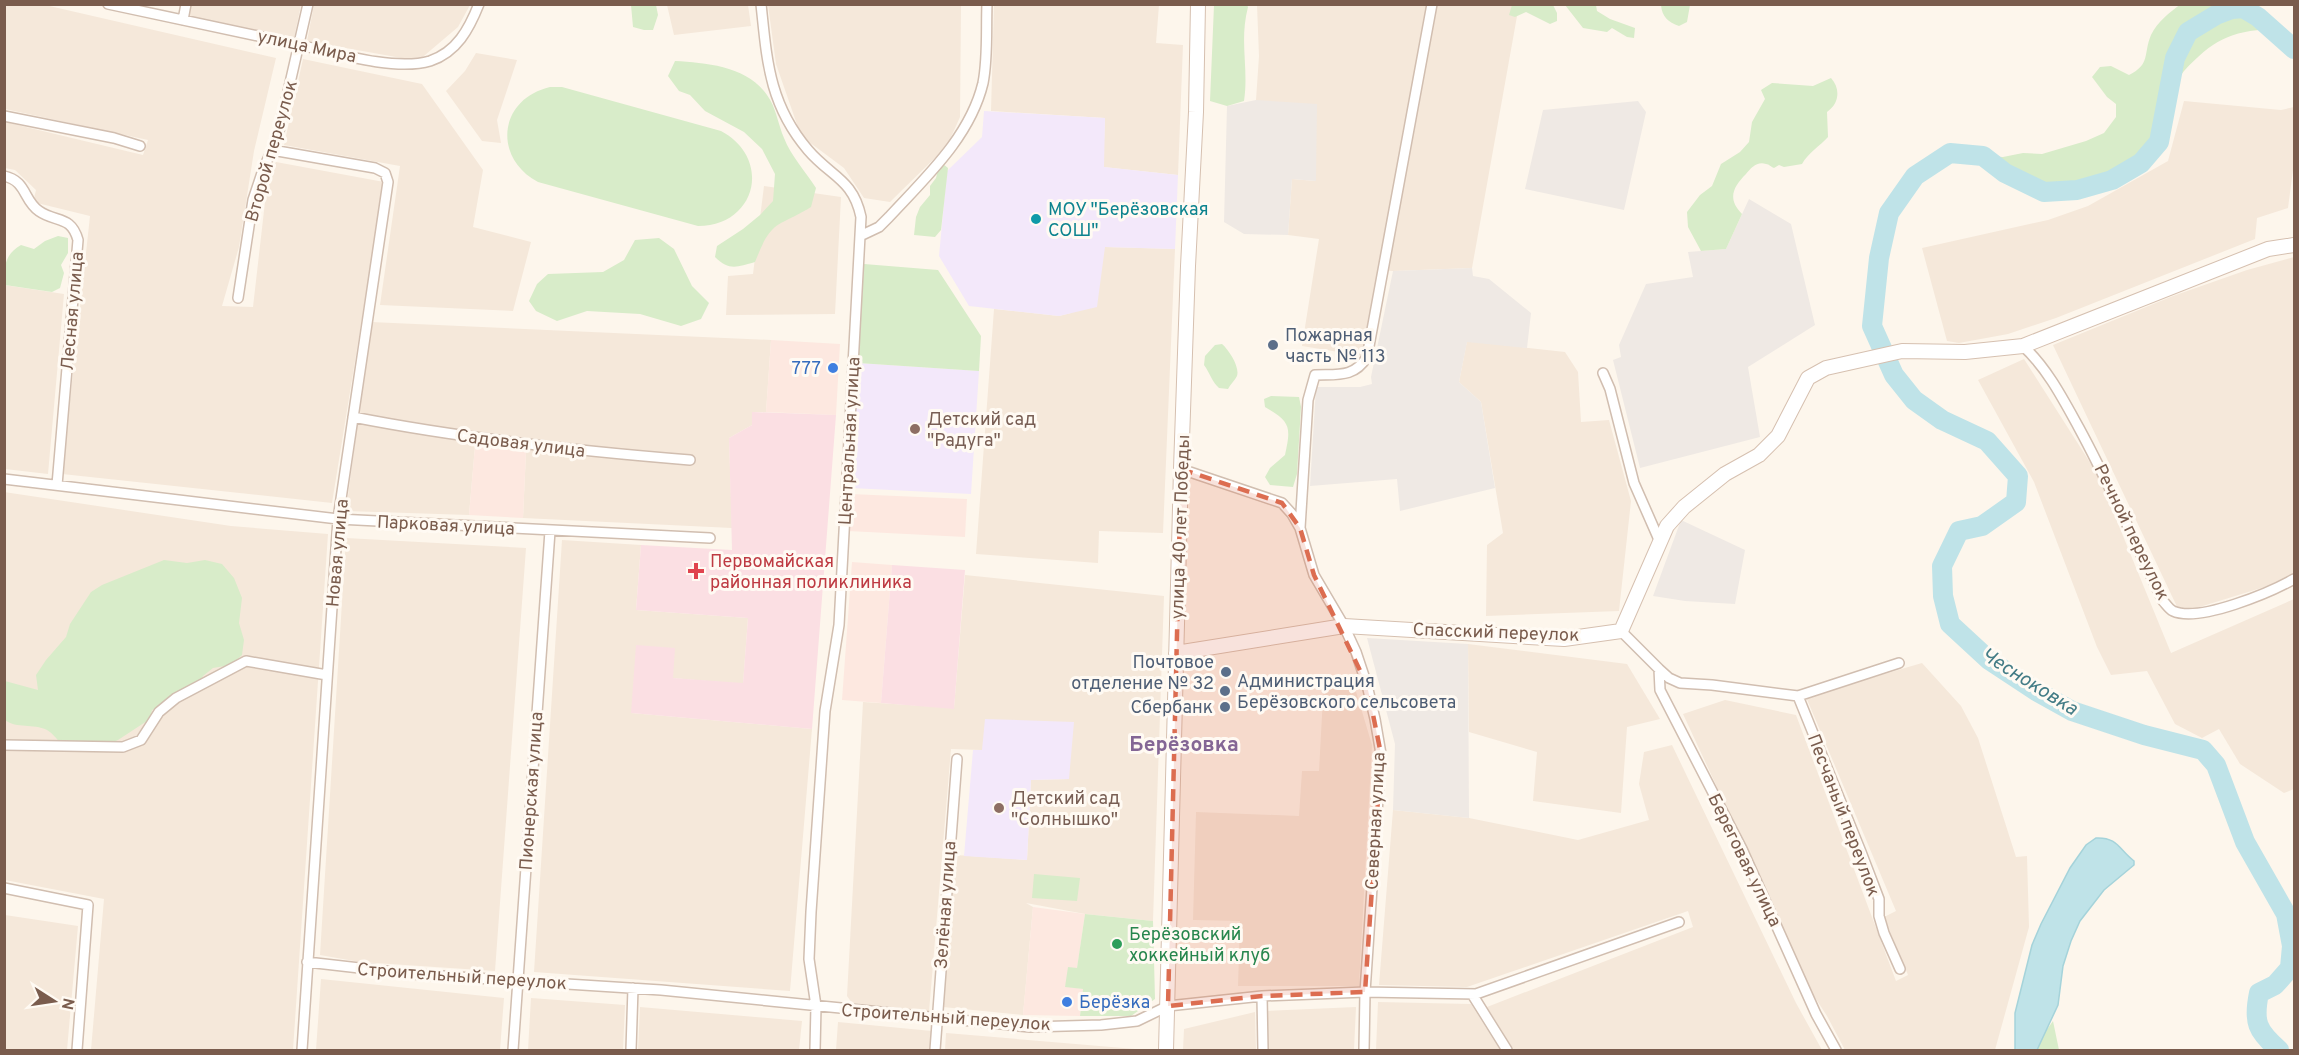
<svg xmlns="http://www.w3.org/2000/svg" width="2299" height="1055" font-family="Overpass,sans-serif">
  <rect width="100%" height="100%" fill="#fdf6ec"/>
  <path fill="#f5e8da" d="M5,5H45L276,58L254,151L239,247L222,306L253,307L268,176L276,162L384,182L332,503L62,474L90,216L33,202L36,190L15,170L5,168V122L143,155L148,140L5,109Z
    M191,5V4L301,5L294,38L189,16Z
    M314,5H470L458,27L418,61L307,41Z
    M667,5H748L751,26L674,35Z
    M768,5H961L960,117L947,146L890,202L864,198L844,168L801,136L776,64Z
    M994,5H1159L1156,43L1183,45L1178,175L1103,167L1105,118L991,111Z
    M1257,5H1519L1472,268L1393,271L1381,270L1363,356L1302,346L1319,239L1288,235L1292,179L1316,181L1256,100L1259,56Z
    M476,53L517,60L497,120L501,143L482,141L446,91L465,71Z
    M303,59L422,84L483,170L473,227L531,242L513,311L380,305L400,166L284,145Z
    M2184,101L2281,110L2294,107V168L2293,170L2288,208L2257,218L2255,239L2056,318L2008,334L1959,343L1947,341L1922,248L2048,220L2088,206L2168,161Z
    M764,186L841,197L835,314L726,315L728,276L753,274Z
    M1105,247L1175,249L1163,533L1099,531L1098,563L976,554L994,309L1059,316L1071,313Z
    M2294,257V578L2180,613L2053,345L2173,296L2247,270Z
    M4,285L64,294L48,474L5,469Z
    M371,322L771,340L766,412H752V425L729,438L732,528L523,518L526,452L475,446L469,515L346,511Z
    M1467,341L1565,352L1578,372L1581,422L1609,420L1631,501L1619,611L1486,616L1487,545L1503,533L1481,402L1459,382Z
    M2024,359L2098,475L2171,653L2294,599V789L2284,793L2240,764L2219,729L2202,738L2175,724L2147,671L2111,675L2097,647L2034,482L1978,380Z
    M4,492L231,526L328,534L293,1050H91L104,899L5,880Z
    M346,538L526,548L495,971L360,962L320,955Z
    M562,540L641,545L636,610L748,618L743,684L672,678L631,713L812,729L790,991L534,972Z
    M965,575L1164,596L1153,921L1085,914L1026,903L1033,907L1023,1015L943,1007L956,855L1027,860L1031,780L1069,779L982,750L951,749L929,1012L852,1003L847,996L863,702L954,708Z
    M1468,644L1627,664L1660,719L1627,727L1621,813L1533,801L1537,752L1469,732Z
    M1922,663L1961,706L1978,738L2016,857L2027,856L2029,927L1995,1050H1845L1827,1016L1814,996L1683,714L1725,700L1796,715L1896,981L1908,975L1884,917L1896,911L1806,697Z
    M1324,678H1352L1372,745L1359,986H1238L1240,921L1193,920L1196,812L1299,816L1302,771H1319Z
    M1672,745L1796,1003L1822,1050H1514L1487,1007L1693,927L1688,911L1467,987L1379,985L1393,810L1469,818L1578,840L1649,820L1639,784L1644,752Z
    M5,915L78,926L67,1050H5Z
    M321,979L504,998L500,1050H316Z
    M531,998L625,1005L623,1050H528Z
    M1378,1002L1471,1004L1500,1050H1376Z
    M640,1007L802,1021L799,1050H638Z
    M1356,1007L1354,1050H1267L1266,1011Z
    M1255,1012L1256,1050H1183L1184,1029Z
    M838,1022L932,1031L931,1050H836Z
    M946,1033L1147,1050H945Z"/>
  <path fill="#fde8e0" d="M771,340L840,344L836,415L766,412Z
    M475,446L526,452L523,518L469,515Z
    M850,494L967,499L965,537L848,531Z
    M852,562L892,565L881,703L842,700Z
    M1033,907L1085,914L1077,969L1065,986L1083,989L1080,1016L1023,1015Z"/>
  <path fill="#efe9e4" d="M1256,100L1317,104L1316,181L1292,179L1288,235L1244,234L1224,222L1227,106Z
    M1638,101L1646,112L1624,210L1525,189L1543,110Z
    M1749,199L1791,224L1815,325L1748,367L1760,437L1640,468L1613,360L1621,357L1619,345L1646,284L1693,277L1688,252L1726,249Z
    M1472,268L1473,276L1489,279L1531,313L1527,348L1467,342L1459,382L1481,402L1495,488L1400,511L1397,479L1310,486L1316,387H1360L1372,384L1371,377L1393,271Z
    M1681,520L1745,550L1735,604L1685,601L1653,596Z
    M1367,638L1468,644L1469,818L1393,810L1395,744Z"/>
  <path fill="#f3e8fa" d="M984,111L1105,118L1104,167L1178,175L1175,249L1105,247L1097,307L1059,316L969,306L939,256L947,171L982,137Z
    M858,363L979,371L971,494L851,488Z
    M985,719L1074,722L1069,779L1031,780L1027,860L964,856L973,750H982Z"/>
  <path fill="#fbdfe3" d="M752,412L836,415L812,729L631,713L636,645L675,648L673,678L743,683L748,618L636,610L641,545L732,550L729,438L752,425Z
    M892,565L965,570L954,709L881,703Z"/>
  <path fill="#d8ecc9" d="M2181,4L2253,5L2271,29C2230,31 2212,41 2184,71C2179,78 2170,85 2168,93C2164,108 2165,128 2159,142C2143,175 2080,195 2046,192C2028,190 1998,168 1983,156L2003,157L2023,153L2042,154L2086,141L2104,133L2116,117V104L2107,97L2092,77L2100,67L2111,66L2129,75C2151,64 2143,54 2151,35C2158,21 2169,13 2181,4Z
    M631,5H656L658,15L653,30H644L633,27Z
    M1214,5H1247L1248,7C1239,42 1249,68 1244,101L1227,106L1210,101Z
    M1512,5H1553L1557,13V21L1550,24L1526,12L1515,17L1509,15Z
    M1565,5H1596L1597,11L1610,19L1635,28L1634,38L1627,37L1612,28L1607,32L1583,28Z
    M1661,5H1690L1687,22L1679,26C1668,22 1662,17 1661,5Z
    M675,61C707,63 747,66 767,95C776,107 778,124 784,138C791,156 806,172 816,188L811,207C800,214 792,217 781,223C766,231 761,248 755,262C737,267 729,271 715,257L717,246L743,229L760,215L773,201L775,174L762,149L744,132L705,111L690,95L679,91L668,76Z
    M1831,78C1841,89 1839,104 1827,112L1828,137C1820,146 1808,153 1802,164L1784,167L1779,165L1774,168C1771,167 1769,164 1766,164C1757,161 1751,168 1746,174C1733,187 1727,199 1742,214L1726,249L1701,251L1688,227L1687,212L1700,195L1712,186L1721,164L1740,152L1749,142L1752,122L1765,99L1761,90L1772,83L1813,86Z
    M550,87H562L721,131C773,159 756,226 698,226L538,182C492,157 499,99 550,87Z
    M943,164L948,168L941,230L935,237L914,235L916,217L920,207L930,195V186L936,178L939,166Z
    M58,236L68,238V253L61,265L64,273L60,288L52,292L5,285C4,267 4,255 21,245L34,249L45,241Z
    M659,238L674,249L692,286L709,303L701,319L681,326L640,314L587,311L557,321L536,311L529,301L537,284L548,274L603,272L624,260L635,240Z
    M864,264L938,270L981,336L979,371L858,363Z
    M1222,344C1229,350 1240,367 1237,376C1235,380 1230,385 1228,389L1219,388C1212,382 1210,373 1204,365L1205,356L1215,345Z
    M1271,396L1299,397L1301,407L1297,474L1293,487L1270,485L1265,477L1270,468L1285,455C1291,427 1291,422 1265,407L1264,399Z
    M164,560L187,563L205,560L222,564L234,578L242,598L239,623L244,640L242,655L231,665L213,668L203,676L194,693L152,710L150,719L118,740L98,749L64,747C59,742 53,733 47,730C33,723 17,729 5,720V681L38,690L36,675L46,660L66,637L70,624L91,592L102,585Z
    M1034,874L1080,878L1077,901L1032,898Z
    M1085,914L1153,921L1155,999L1131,1016H1080L1083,989L1065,987L1068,967L1077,968Z
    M2053,1021L2059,1050H2037L2043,1035Z"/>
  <path fill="#bfe3e8" stroke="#a5d3da" stroke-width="1.5" d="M2096,838C2118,837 2119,850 2134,861V865L2104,890L2080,921L2071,941L2063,966L2058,1005L2037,1050H2015V1013L2032,945L2041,924L2070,868L2086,845Z"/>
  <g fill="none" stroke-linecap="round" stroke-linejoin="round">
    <path stroke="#bfe3e8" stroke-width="20" d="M2279,1050C2257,1031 2253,1022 2259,993L2275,985L2290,968L2292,946L2286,914L2245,842L2216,765L2203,750L2144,735L2072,711L2036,691L1989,660L1950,624L1943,596L1942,566L1959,531L1982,526L2016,502L2018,476L1987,441L1942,420L1914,400L1894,375L1872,326L1879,258L1889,213L1915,176L1950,153L1983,156L2005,173L2044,192L2077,190L2112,180L2141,163L2159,142L2175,58L2188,32L2216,15L2232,9L2243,8L2258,17L2294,49"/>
    <defs>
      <path id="street" d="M108,4C169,17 230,30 291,43C329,51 393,72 430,61C457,52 469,29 479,4
        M761,4C767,61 769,104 808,150C831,177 853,179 861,217L839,625L825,711L811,912L809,959L816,1006L815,1050
        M183,20L186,4
        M4,116L114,138L140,146
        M272,150L375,168L385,173L388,182L338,519L302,1050
        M4,176C27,181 23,200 39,211C56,223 71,215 78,240L57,485
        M860,236L879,227L889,217C926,177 970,137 983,83C988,58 986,30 987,4
        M238,298L253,200L264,167L277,140L308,4
        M2023,346C2047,368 2063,399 2079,428C2110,485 2135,543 2163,601C2166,604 2169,609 2173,611C2199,623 2271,592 2294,579
        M1603,373L1610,389L1634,483L1660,542
        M353,417C465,439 577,451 690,460
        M1181,469L1282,503L1292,514L1300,528L1314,575L1344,626L1356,652L1367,685L1375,719L1381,754L1365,992L1364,1050
        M4,479L338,519L710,538
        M1300,528L1308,400L1315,375C1337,374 1354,378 1367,357L1432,4
        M1621,631L1659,669L1669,678L1680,683L1712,685L1798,696L1899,663
        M1659,669L1660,690L1742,849L1816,1014L1836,1050
        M1798,696L1861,852L1879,899V916L1884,933L1900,969
        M4,745L123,747L141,740L159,712L176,698L246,661L327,675
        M4,888L88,905L77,1050
        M307,962L412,974L661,990L1030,1027L1101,1025L1137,1021L1168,1006L1262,996L1365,992L1476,994L1679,922
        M1472,994L1507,1050
        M1262,996L1263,1050
        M513,1050L550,531
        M631,1050L633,988
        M935,1050L957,759"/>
      <path id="secondary" d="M1176,653L1344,626L1564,639L1621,631L1667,526L1684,507L1725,474L1759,455L1778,436L1808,378L1826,368L1902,351L1965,352L2023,346L2268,249L2294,245
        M1166,1050L1181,469L1188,266L1196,112L1198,4"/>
    </defs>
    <use href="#street" stroke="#d1beb0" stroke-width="12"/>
    <use href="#secondary" stroke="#d6c0b0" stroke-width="16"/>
    <use href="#street" stroke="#fff" stroke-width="9"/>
    <use href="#secondary" stroke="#fff" stroke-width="14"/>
  </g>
  <path fill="#dc6d51" fill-opacity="0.2" stroke="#dc6d51" stroke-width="4.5" stroke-dasharray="12 8" stroke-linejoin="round" d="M1181,469L1282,503L1300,528L1314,575L1367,685L1381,754L1365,992L1262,996L1168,1006Z"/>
  <circle fill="#0f9aa8" stroke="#fffaf3" stroke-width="2" cx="1036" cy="219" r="6"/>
  <g fill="#5c6f8a" stroke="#fffaf3" stroke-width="2">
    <circle cx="1273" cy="345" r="6"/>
    <circle cx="1226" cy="672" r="6"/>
    <circle cx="1225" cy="691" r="6"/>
    <circle cx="1225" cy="707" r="6"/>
  </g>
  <g fill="#3f7fe0" stroke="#fffaf3" stroke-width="2">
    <circle cx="833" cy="368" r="6"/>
    <circle cx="1067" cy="1002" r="6"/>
  </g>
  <g fill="#8d6e63" stroke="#fffaf3" stroke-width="2">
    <circle cx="915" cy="429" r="6"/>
    <circle cx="999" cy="808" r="6"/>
  </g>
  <path fill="#e0444e" stroke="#fffaf3" stroke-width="2" d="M693 562h6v6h6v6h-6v6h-6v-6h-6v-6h6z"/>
  <circle fill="#2e9e5b" stroke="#fffaf3" stroke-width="2" cx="1117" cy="944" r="6"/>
  <g text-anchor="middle" stroke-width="6" stroke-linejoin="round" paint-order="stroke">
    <g font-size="18" fill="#7a5c4d" stroke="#fffaf3">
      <text transform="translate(307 46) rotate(12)" y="6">улица Мира</text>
      <text transform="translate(271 151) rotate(-74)" y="6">Второй переулок</text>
      <text transform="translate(72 311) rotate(-85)" y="6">Лесная улица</text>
      <text transform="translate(849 441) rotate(-87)" y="6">Центральная улица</text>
      <text transform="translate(521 443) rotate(7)" y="6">Садовая улица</text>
      <text transform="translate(446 525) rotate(3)" y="6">Парковая улица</text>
      <text transform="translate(1180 527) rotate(-88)" y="6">улица 40 лет Победы</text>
      <text transform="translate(2132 532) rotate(64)" y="6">Речной переулок</text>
      <text transform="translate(337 553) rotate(-85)" y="6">Новая улица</text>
      <text transform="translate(1496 632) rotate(2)" y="6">Спасский переулок</text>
      <text transform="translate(531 791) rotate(-86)" y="6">Пионерская улица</text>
      <text transform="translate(1844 815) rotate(69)" y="6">Песчаный переулок</text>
      <text transform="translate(1375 821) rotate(-87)" y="6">Северная улица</text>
      <text transform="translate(1745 860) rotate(64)" y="6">Береговая улица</text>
      <text transform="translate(945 905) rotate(-86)" y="6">Зелёная улица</text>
      <text transform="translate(462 976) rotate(4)" y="6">Строительный переулок</text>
      <text transform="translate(946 1017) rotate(4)" y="6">Строительный переулок</text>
    </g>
    <g font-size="18" fill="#0d838f" stroke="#fffaf3" text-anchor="start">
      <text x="1048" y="215">МОУ "Берёзовская<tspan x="1048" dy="21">СОШ"</tspan></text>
    </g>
    <g font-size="18" fill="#4e5e75" stroke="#fffaf3" text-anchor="start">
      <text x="1285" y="341">Пожарная<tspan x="1285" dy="21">часть № 113</tspan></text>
      <text x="1214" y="668" text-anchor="end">Почтовое<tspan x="1214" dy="21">отделение № 32</tspan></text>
      <text x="1237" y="687">Администрация<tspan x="1237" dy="21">Берёзовского сельсовета</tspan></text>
      <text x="1213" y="713" text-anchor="end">Сбербанк</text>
    </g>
    <g font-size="18" fill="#366cbe" stroke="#fffaf3" text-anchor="end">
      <text x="821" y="374">777</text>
      <text x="1079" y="1008" text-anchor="start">Берёзка</text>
    </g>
    <g font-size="18" fill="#785e54" stroke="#fffaf3" text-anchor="start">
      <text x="927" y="425">Детский сад<tspan x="927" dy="21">"Радуга"</tspan></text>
      <text x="1011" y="804">Детский сад<tspan x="1011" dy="21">"Солнышко"</tspan></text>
    </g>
    <g font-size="18" fill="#be3a42" stroke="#fffaf3" text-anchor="start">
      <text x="710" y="567">Первомайская<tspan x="710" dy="21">районная поликлиника</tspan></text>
    </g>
    <g font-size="18" fill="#27864d" stroke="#fffaf3" text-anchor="start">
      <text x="1129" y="940">Берёзовский<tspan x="1129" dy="21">хоккейный клуб</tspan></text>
    </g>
    <g font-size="20" font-style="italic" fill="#437c86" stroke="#fffaf3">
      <text transform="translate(2030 681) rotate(32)" y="7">Чесноковка</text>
    </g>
    <g font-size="21" font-weight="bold" fill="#846695" stroke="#fffaf3">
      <text x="1184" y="751">Берёзовка</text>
    </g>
  </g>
  <rect width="2299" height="1055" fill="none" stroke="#7a5c4d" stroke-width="12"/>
  <g transform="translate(54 1001) rotate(102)" stroke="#fffaf3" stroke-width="4.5" paint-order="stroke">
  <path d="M0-4.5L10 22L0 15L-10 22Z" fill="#7a5c4d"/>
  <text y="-9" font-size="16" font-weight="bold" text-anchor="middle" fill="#7a5c4d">N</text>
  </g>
</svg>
